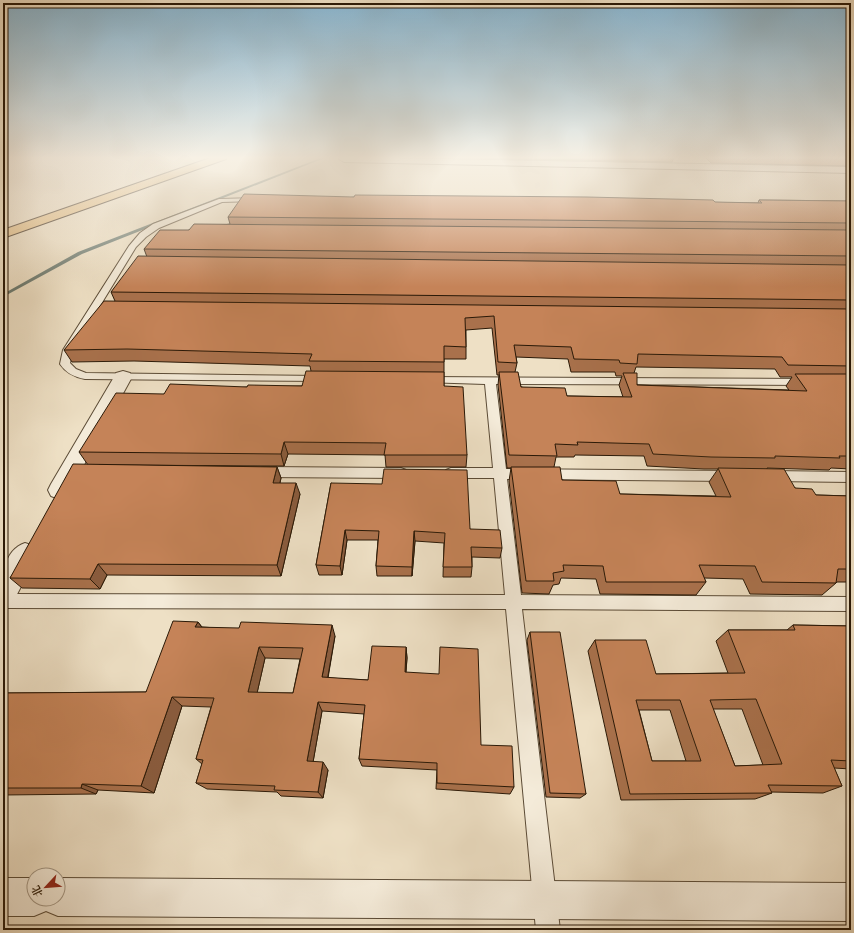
<svg xmlns="http://www.w3.org/2000/svg" width="854" height="933" font-family="Vollkorn,'Noto Serif SC',serif">
  <rect width="100%" height="100%" fill="#eee0c5"/>
  <filter id="stains"><feTurbulence type="fractalNoise" baseFrequency=".005" numOctaves="4"/><feColorMatrix values="0 0 0 0 .2 0 0 0 0 .09 0 0 0 0 .02 0 0 0 .5 -.17"/></filter>
  <radialGradient id="worn" r=".72"><stop offset=".6" stop-color="#630" stop-opacity="0"/><stop offset="1" stop-color="#630" stop-opacity=".3"/></radialGradient>
  <g fill="none" stroke-linecap="round" stroke-linejoin="round">
    <path fill="#6d7b71" fill-rule="evenodd" d="M323,157H327L82,254L3,297V294L78,252Z"/>
    <defs>
      <path id="lane" d="M258,198L260,199V201L222,202L159,228L146,237L136,247L73,350L70,363L76,369L86,373L321,376L325,377L326,379L325,381L85,379C74,377 66,373 60,364L63,350L129,246L140,233L153,224L219,199Z
        M427,377L807,379L813,382L807,385L496,384L506,469L731,471L736,472L738,476L736,480L731,481L507,479L521,595L851,597V611L522,609L560,930H536L506,609L3,608V594L505,595L494,478H451L446,476L444,473L446,470L451,468H493L485,384L423,382L421,380Z
        M263,467L401,468L406,470L408,473L406,476L401,478L263,477L258,475L256,472L258,469Z
        M771,471L851,472V482L771,481L766,480L764,476L766,472Z"/>
      <path id="street" d="M341,157L851,167V173L344,162L339,159Z
        M123,371L130,373L132,377L67,496L59,499L51,496L48,490L51,484L114,377L116,373Z
        M25,543L34,546L38,554L13,602L3,605C3,583 0,552 25,543Z
        M3,878H34V899H58V878L851,883V921L58,916L46,911L34,916H3Z"/>
      <path id="highway" d="M213,157H227L226,159L3,238V230Z"/>
    </defs>
    <use href="#lane" stroke="#5b4b36" stroke-width="2"/>
    <use href="#street" stroke="#5b4b36" stroke-width="2"/>
    <use href="#highway" stroke="#2a1907" stroke-width="2"/>
    <use href="#lane" fill="#f4ebd9" fill-rule="evenodd"/>
    <use href="#street" fill="#f4ebd9" fill-rule="evenodd"/>
    <use href="#highway" fill="#e7c082" fill-rule="evenodd"/>
  </g>
  <path fill="#a9714c" stroke="#2a1907" fill-rule="evenodd" d="M473,157H674L672,162L473,158Z
    M705,157H851V166L711,163Z
    M354,197L758,203L759,200L851,201V469L831,468L829,470L767,468V469L795,488L816,495L851,496V582H837L836,583L822,595L750,594L743,579L704,578L706,582L696,595L600,594L596,579L561,578L559,584L553,585L549,594L522,593L509,481L511,468H507L498,385L499,375H497L492,328L466,330V359H444V386L467,455L466,467H386L385,455L288,454L284,466L99,465L277,467L281,478L280,483L300,494L281,576L107,575L100,589L22,588L10,578L88,465L79,452L164,394L247,387L302,386L311,371L310,366L134,361L72,362L64,350L115,301L111,292L147,257L144,249L189,230L230,224L228,217ZM516,357L568,359L571,372H615L616,376H622L619,385L623,397L567,396L521,387L515,372L517,363ZM636,367L775,369L780,377H792L786,386L789,390L637,385L634,373ZM575,455L644,456L647,466L704,469H718L709,482L716,496L620,494L562,480L554,467L556,457H574Z
    M331,483L470,529L502,548L500,558L472,557V567L471,577H443L444,543L415,541L412,576H377L376,566L378,540H347L342,575H319L316,565Z
    M198,622L202,627L335,636L328,678L368,680L406,647L407,658L406,672L481,745L514,787L510,794L436,789L437,770L362,766L359,759L364,714L322,711L313,762L328,770L323,798L281,796L277,792L207,789L196,783L202,764L196,759L211,707L182,706L154,793L98,790L96,794L3,795V693L146,692ZM265,658L300,659L293,693H257Z
    M793,625L851,626V769L834,768L842,786L823,793L771,792L772,793L755,799L621,800L588,651L595,640L656,674L728,673L716,641L728,630H787ZM713,709H742L763,765L735,766ZM639,710H670L686,761H652Z
    M530,632L586,794L580,798L546,797L527,640Z"/>
  <path fill="#8a5c3e" stroke="#2a1907" d="M284,442L288,454L284,466L281,454Z
    M277,467L281,478L277,494L273,483Z
    M296,483L300,494L281,576L277,565Z
    M345,530L347,540L342,575L340,566Z
    M414,531L415,541L412,576V567Z
    M98,564L107,575L100,589L90,579Z
    M198,622L206,633L195,627Z
    M332,625L335,636L326,687L322,677Z
    M259,647L265,658L255,702L248,692Z
    M406,647L407,658L405,682V672Z
    M172,697L182,706L154,793L141,786Z
    M318,702L322,711L312,768L307,761Z
    M323,762L328,770L323,798L318,792Z
    M82,784L98,790L96,794L81,788Z"/>
  <path fill="#c58358" stroke="#2a1907" fill-rule="evenodd" d="M244,194L354,197L355,195L587,197L713,200L715,202L762,203L759,200L851,201V223L228,217Z
    M194,224L851,230V256L144,249L160,230H189Z
    M138,256L851,265V300L111,292Z
    M104,301L851,309V366L788,365L782,357L638,354L637,364L620,363L619,360L574,359L571,347L514,345L517,363L498,362L494,316L465,318L466,347L444,346V362L309,361L312,354L127,349L64,350Z
    M306,371L444,372V386L463,387L467,455H384L386,443L284,442L281,454L79,452L116,393L164,394L170,384L247,387L248,385L302,386Z
    M499,372H518L521,387L565,388L567,396L632,397L623,373H637V385L807,391L795,374H851V456H839L840,458L775,456V458L711,457L653,454L649,444L577,442L578,445L555,444L557,456L509,455Z
    M73,464L277,467L273,483H296L277,565L98,564L90,579L10,578Z
    M511,467H560L562,480L616,481L620,494L731,497L718,468L784,469L795,488L812,489L816,495L851,496V569H838L836,583L762,582L755,566L699,565L706,582H606L603,566L563,565L564,571L553,573L554,581H526Z
    M384,469L467,470L470,529L500,530L502,548L471,547L472,567H443L445,533L414,531L412,567L376,566L379,531L345,530L340,566L316,565L331,483L382,484Z
    M173,621L198,622L195,627L239,628L241,622L332,625L322,677L368,680L372,646L406,647L405,672L439,674L440,647L478,649L481,745L512,746L514,787L437,783V763L359,759L365,705L318,702L307,761L323,762L318,792L274,790L275,786L196,783L203,760L196,759L214,698L172,697L141,786L82,784L81,788H3V693L146,692ZM259,647L303,648L293,693L248,692Z
    M793,625L851,626V761L831,760L842,786L768,785L772,793L630,794L595,640H646L656,674L745,673L728,630H795ZM756,699L782,764L735,766L710,700ZM636,700H680L701,761H652Z
    M530,632H560L586,794L550,793Z"/>
  <linearGradient id="sky" x2="0" y2="1"><stop stop-color="#88b8d5"/><stop offset="0.55" stop-color="#f7f1e5"/><stop offset="1" stop-color="#f7f1e5" stop-opacity="0"/></linearGradient>
  <rect width="854" height="287" fill="url(#sky)"/>
  <rect width="854" height="933" fill="none" stroke="#eee0c5" stroke-width="16"/>
  <rect x="4" y="4" width="846" height="925" fill="none" stroke="#2a1907" stroke-width="2"/>
  <rect x="8" y="8" width="838" height="917" fill="none" stroke="#2a1907"/>
  <g transform="translate(46 887) rotate(244)"><circle r="19" fill="#f4ebd9" stroke="#a39785"/>
  <path d="M0-3L7 15L0 10L-7 15Z" fill="#8f2418"/>
  <text y="-6" font-size="11" font-weight="bold" text-anchor="middle" fill="#2a1907">北</text>
  </g>
  <rect width="100%" height="100%" filter="url(#stains)"/>
  <rect width="100%" height="100%" fill="url(#worn)"/>
</svg>
